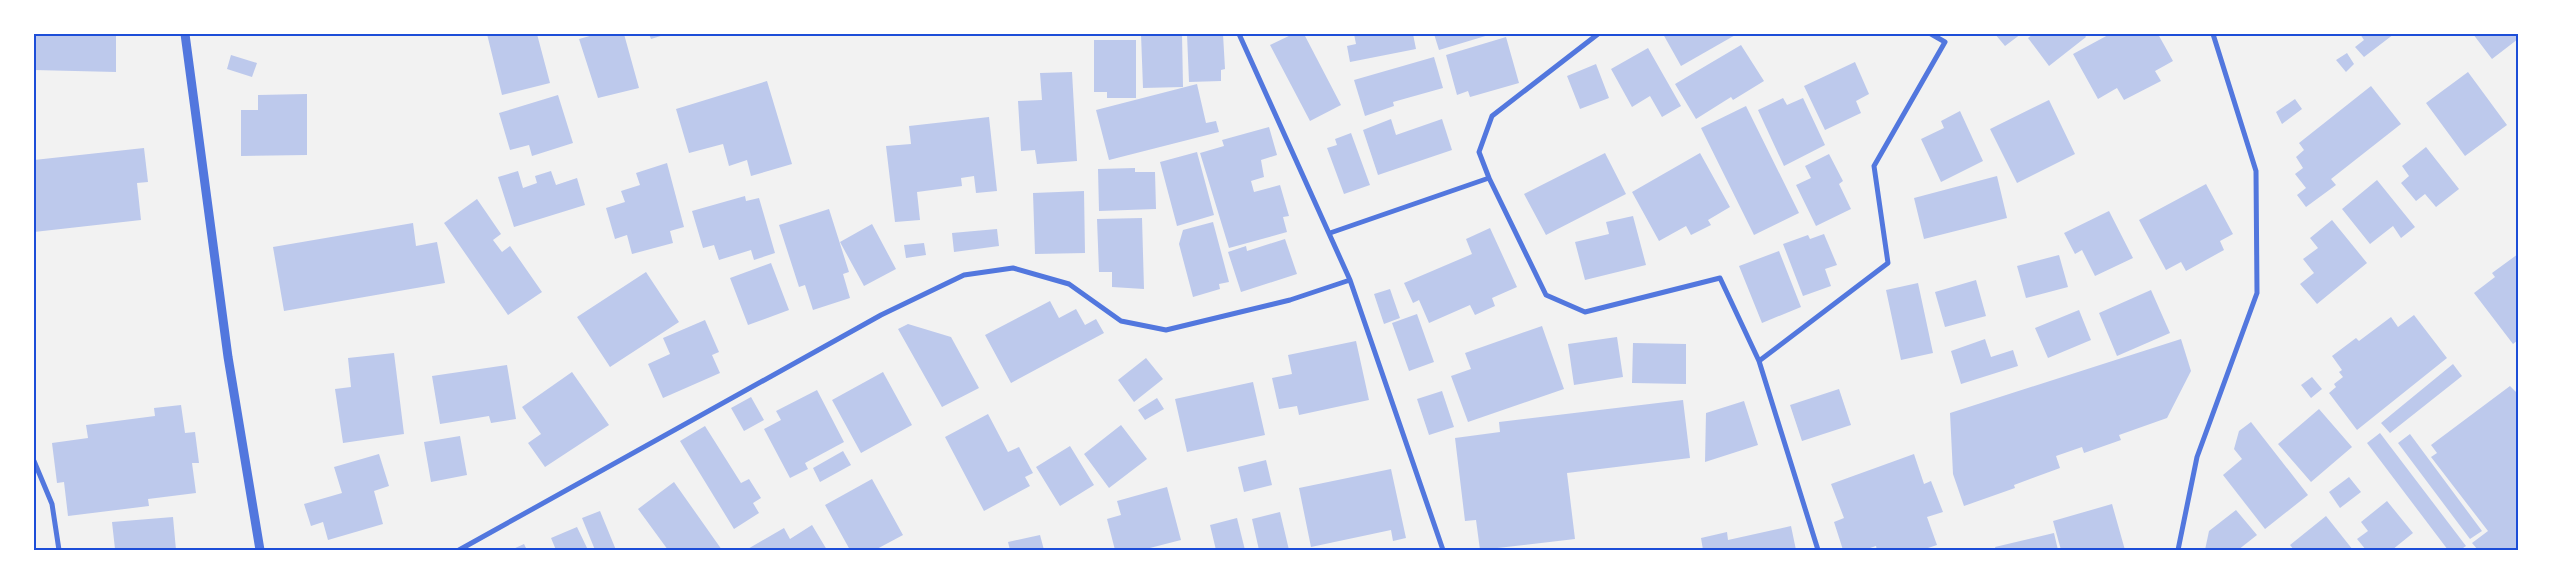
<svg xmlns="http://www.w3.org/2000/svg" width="2552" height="584" font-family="'DM Sans',sans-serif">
  <rect width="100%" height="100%" fill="#f2f2f2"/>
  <path fill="#bdc9ec" d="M34,34H116V72L34,70Z
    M487,34H537L550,83L502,95Z
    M597,34H624L639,88L598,98L579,39Z
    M649,34H667L651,39Z
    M1141,34H1182L1183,87L1143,88Z
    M1187,34H1223L1225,69L1221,70V81L1189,82Z
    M1293,34H1304L1341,105L1310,121L1270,45Z
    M1354,34H1413L1416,49L1350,62L1347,46L1356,44Z
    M1434,34H1492L1439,50Z
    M1663,34H1737L1681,66Z
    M1995,34H2021L2005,46Z
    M2033,34H2084L2086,37L2049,66L2028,38Z
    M2110,34H2158L2173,61L2155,71L2161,81L2124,100L2117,88L2098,99L2073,54Z
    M2360,34H2394L2364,57L2355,47L2364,40Z
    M2473,34H2518V39L2492,59Z
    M1506,37L1519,83L1470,97L1468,91L1457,95L1446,55Z
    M1094,40H1136V98H1107V92H1094Z
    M1741,45L1764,81L1733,100L1731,97L1696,119L1675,84Z
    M1648,48L1681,106L1662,117L1650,96L1632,107L1611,69Z
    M2347,53L2354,64L2346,72L2336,60Z
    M231,55L257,63L252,77L227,69Z
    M1434,57L1443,88L1393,102L1394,106L1365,116L1354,80Z
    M1855,62L1869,94L1856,101L1861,113L1825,130L1804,86Z
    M1596,64L1609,98L1580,109L1567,76Z
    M1072,72L1077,161L1037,164L1035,150L1021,151L1018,101L1042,100L1040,73Z
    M2468,72L2507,125L2465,156L2426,103Z
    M767,81L792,164L751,176L747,160L729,166L723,144L689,153L676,109Z
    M1197,84L1206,123L1216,121L1219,132L1109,160L1096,110Z
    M2371,86L2401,124L2331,179L2336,185L2306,207L2297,195L2306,188L2295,174L2303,168L2296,157L2304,150L2299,143Z
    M307,94V155L241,156V110H258V95Z
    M558,95L573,143L532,156L529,145L510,150L499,113Z
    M1783,98L1787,105L1803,98L1825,145L1784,166L1758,110Z
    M2295,99L2302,109L2282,124L2276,112Z
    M2049,100L2075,154L2017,183L1990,129Z
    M1746,106L1799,213L1754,235L1701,128Z
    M1960,111L1983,161L1941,182L1921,139L1944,128L1941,121Z
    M989,117L997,191L976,193L974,176L961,178L962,186L917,192L920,220L895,222L886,146L911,144L909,126Z
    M1391,119L1396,135L1442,119L1452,150L1378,175L1363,130Z
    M1269,127L1277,155L1261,160L1264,177L1251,181L1254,192L1280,185L1289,216L1283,217L1287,232L1229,248L1200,153L1224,146L1222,140Z
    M1351,133L1370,185L1344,194L1327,148L1337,145L1335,139Z
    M2426,147L2459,189L2436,207L2425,194L2416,201L2401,183L2409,176L2402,166Z
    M144,148L148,182L137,183L141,220L34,232V160Z
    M1197,152L1214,215L1177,226L1160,162Z
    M1605,153L1626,194L1546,235L1524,194Z
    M1700,153L1730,207L1708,220L1711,225L1691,235L1686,226L1659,241L1632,192Z
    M1829,154L1843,181L1839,184L1851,209L1816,226L1796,185L1811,178L1805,166Z
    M667,163L684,227L670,231L673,243L632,254L627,235L615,239L606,208L625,202L621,191L640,185L636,173Z
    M1135,168V172H1155L1156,209L1099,211L1098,169Z
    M518,171L523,188L537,183L535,176L551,171L556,185L577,178L585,205L514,227L498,177Z
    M1997,176L2007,218L1924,239L1914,198Z
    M2377,180L2415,227L2401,238L2393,226L2370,244L2342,209Z
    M2206,184L2233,234L2220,241L2224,250L2186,271L2181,262L2166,270L2139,220Z
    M1084,191L1085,253L1035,254L1033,193Z
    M745,196L746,201L759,198L775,253L754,260L751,250L719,260L714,245L703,248L692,211Z
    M477,199L501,234L493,240L502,252L510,246L542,292L508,315L444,223Z
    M829,209L849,272L843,274L850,298L813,310L805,285L799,287L779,225Z
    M2109,211L2133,258L2095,276L2082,250L2075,254L2064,233Z
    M1633,216L1646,265L1585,280L1575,242L1609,234L1606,222Z
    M1142,218L1144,289L1112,287V272H1099L1097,219Z
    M2332,220L2367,263L2317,304L2300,284L2314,273L2303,259L2318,248L2310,238Z
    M1213,222L1229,282L1219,284L1220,289L1193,297L1179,244L1183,230Z
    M413,223L416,246L437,242L445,283L284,311L273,247Z
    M872,224L896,269L864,286L840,242Z
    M1490,228L1517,287L1492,298L1495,306L1475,315L1470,305L1429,323L1419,300L1413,303L1404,283L1472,254L1466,239Z
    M997,229L999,246L954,252L952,233Z
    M1824,234L1837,265L1825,269L1831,286L1803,296L1783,244L1808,235L1810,239Z
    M1285,239L1297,274L1241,292L1228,252L1246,246L1247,251Z
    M924,243L926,255L906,258L904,245Z
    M1779,251L1801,307L1762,323L1739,266Z
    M2518,254V340L2513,344L2474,293L2495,277L2492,273Z
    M2059,255L2068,287L2026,298L2017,266Z
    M771,263L789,310L748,325L730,278Z
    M646,272L679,322L610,367L577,317Z
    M1976,280L1986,316L1945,327L1935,292Z
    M1918,283L1933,353L1901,360L1886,290Z
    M1390,289L1400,318L1384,324L1374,294Z
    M2151,290L2170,333L2117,356L2099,313Z
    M1050,301L1059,318L1076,309L1085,325L1096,319L1104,333L1011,383L985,335Z
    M2079,310L2091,340L2048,358L2035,328Z
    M1417,314L1434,362L1409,371L1392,323Z
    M2414,315L2447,358L2357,430L2329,393L2336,387L2334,384L2343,377L2339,372L2342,370L2332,356L2356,338L2359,341L2391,317L2398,327Z
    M705,320L719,352L712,355L720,373L663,398L648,364L670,354L663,338Z
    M908,324L951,337L979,388L942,407L898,329Z
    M1542,326L1564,389L1468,422L1451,376L1471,369L1465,353Z
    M1617,337L1623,377L1574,385L1568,344Z
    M1985,339L1991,357L2013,350L2018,366L1961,384L1951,351Z
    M2181,339L2191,371L2167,418L2119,435L2121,440L2084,453L2082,447L2056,456L2060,468L2014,485L2015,488L1964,506L1953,474L1950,413Z
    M1356,341L1369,400L1299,415L1297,406L1279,409L1272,378L1292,374L1288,355Z
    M1633,343L1686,344V384L1632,383Z
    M394,353L404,434L343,443L335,389L351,387L348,358Z
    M1146,358L1163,379L1134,402L1118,380Z
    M2453,364L2462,376L2390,433L2381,423Z
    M507,365L516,419L491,423L489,416L440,424L432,376Z
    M572,372L609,425L545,467L528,443L541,434L522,407Z
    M883,372L912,425L861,453L832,400Z
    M2312,377L2322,389L2311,398L2301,385Z
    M1253,382L1265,435L1187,452L1175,399Z
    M2510,386L2518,394V550H2478L2472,543L2488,531L2431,457L2437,453L2431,445Z
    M1839,389L1851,425L1802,441L1790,405Z
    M817,390L844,442L805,463L808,469L790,478L764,429L781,420L776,411Z
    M1442,391L1454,427L1429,435L1417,399Z
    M751,397L764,420L744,431L731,408Z
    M1157,398L1164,409L1145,420L1138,410Z
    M1683,400L1690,458L1567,473L1575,539L1480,550L1476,520L1465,521L1455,438L1500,432L1499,422Z
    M1744,401L1758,445L1705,462L1706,413Z
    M181,405L185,433L195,432L199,463H192L196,493L148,499L149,506L68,516L64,482L57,483L52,443L88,438L86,425L155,416L154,408Z
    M2319,409L2352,447L2311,482L2278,444Z
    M988,414L1008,452L1019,447L1033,473L1025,477L1030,486L984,511L945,437Z
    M2251,422L2308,495L2265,529L2223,475L2242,459L2234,449L2239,431Z
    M1121,425L1147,459L1109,488L1084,454Z
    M705,426L741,483L749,479L761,498L753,503L759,513L734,529L680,441Z
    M2380,433L2466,546L2460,550H2448L2367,443Z
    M2410,434L2482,531L2470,539L2398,443Z
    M460,436L467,475L431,482L424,442Z
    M1070,446L1094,485L1060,506L1036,467Z
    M843,451L851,465L820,482L813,468Z
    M379,454L389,486L374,491L383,524L328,540L323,522L311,526L304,504L342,493L334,467Z
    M1914,454L1924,484L1931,481L1943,512L1927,517L1937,545L1922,550H1877L1876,546L1864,550H1843L1834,522L1844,518L1831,484Z
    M1266,460L1272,485L1244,492L1238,467Z
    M1391,469L1406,538L1393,541L1391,530L1311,547L1299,488Z
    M2349,477L2361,492L2340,508L2329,492Z
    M872,479L903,535L875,550H850L825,505Z
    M674,482L722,550H668L638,509Z
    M1167,487L1181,540L1142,550H1115L1107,519L1121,515L1117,501Z
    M2387,501L2413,533L2392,550H2366L2357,539L2368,531L2361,522Z
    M2112,504L2125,550H2061L2053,521Z
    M2236,510L2257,535L2238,550H2205L2209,531Z
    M600,511L616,550H595L582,518Z
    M1280,512L1289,550H1259L1252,519Z
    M2326,516L2353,550H2294L2290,545Z
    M173,517L176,550L115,549L112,522Z
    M1237,518L1245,550H1216L1210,525Z
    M812,525L827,550H746L784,528L790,539Z
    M1791,526L1796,550H1703L1701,538L1727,532L1728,540Z
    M577,527L588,550H556L551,538Z
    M2054,533L2058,550H1996L1995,547Z
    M1040,535L1044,550H1010L1008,542Z
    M524,544L527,550H511Z"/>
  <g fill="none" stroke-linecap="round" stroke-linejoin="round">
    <path stroke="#5277de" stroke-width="5" d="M1239,34L1350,280L1443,550
      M1489,178L1479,152L1492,116L1598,34
      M1330,233L1489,178L1546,295L1585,312L1720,278L1759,361L1818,550
      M1759,361L1888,263L1874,166L1945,42L1931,34
      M34,461L52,504L59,550
      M459,550L881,315L964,275L1013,268L1069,284L1121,321L1166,330L1290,300L1350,280
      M2178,550L2197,457L2257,293L2256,171L2213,34"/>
    <path stroke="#5277de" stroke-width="9" d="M185,34L228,357L260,550"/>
  </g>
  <rect width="2552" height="584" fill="none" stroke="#ffffff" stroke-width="70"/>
  <rect x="35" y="35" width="2482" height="514" fill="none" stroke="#1d4ed8" stroke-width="2"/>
</svg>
